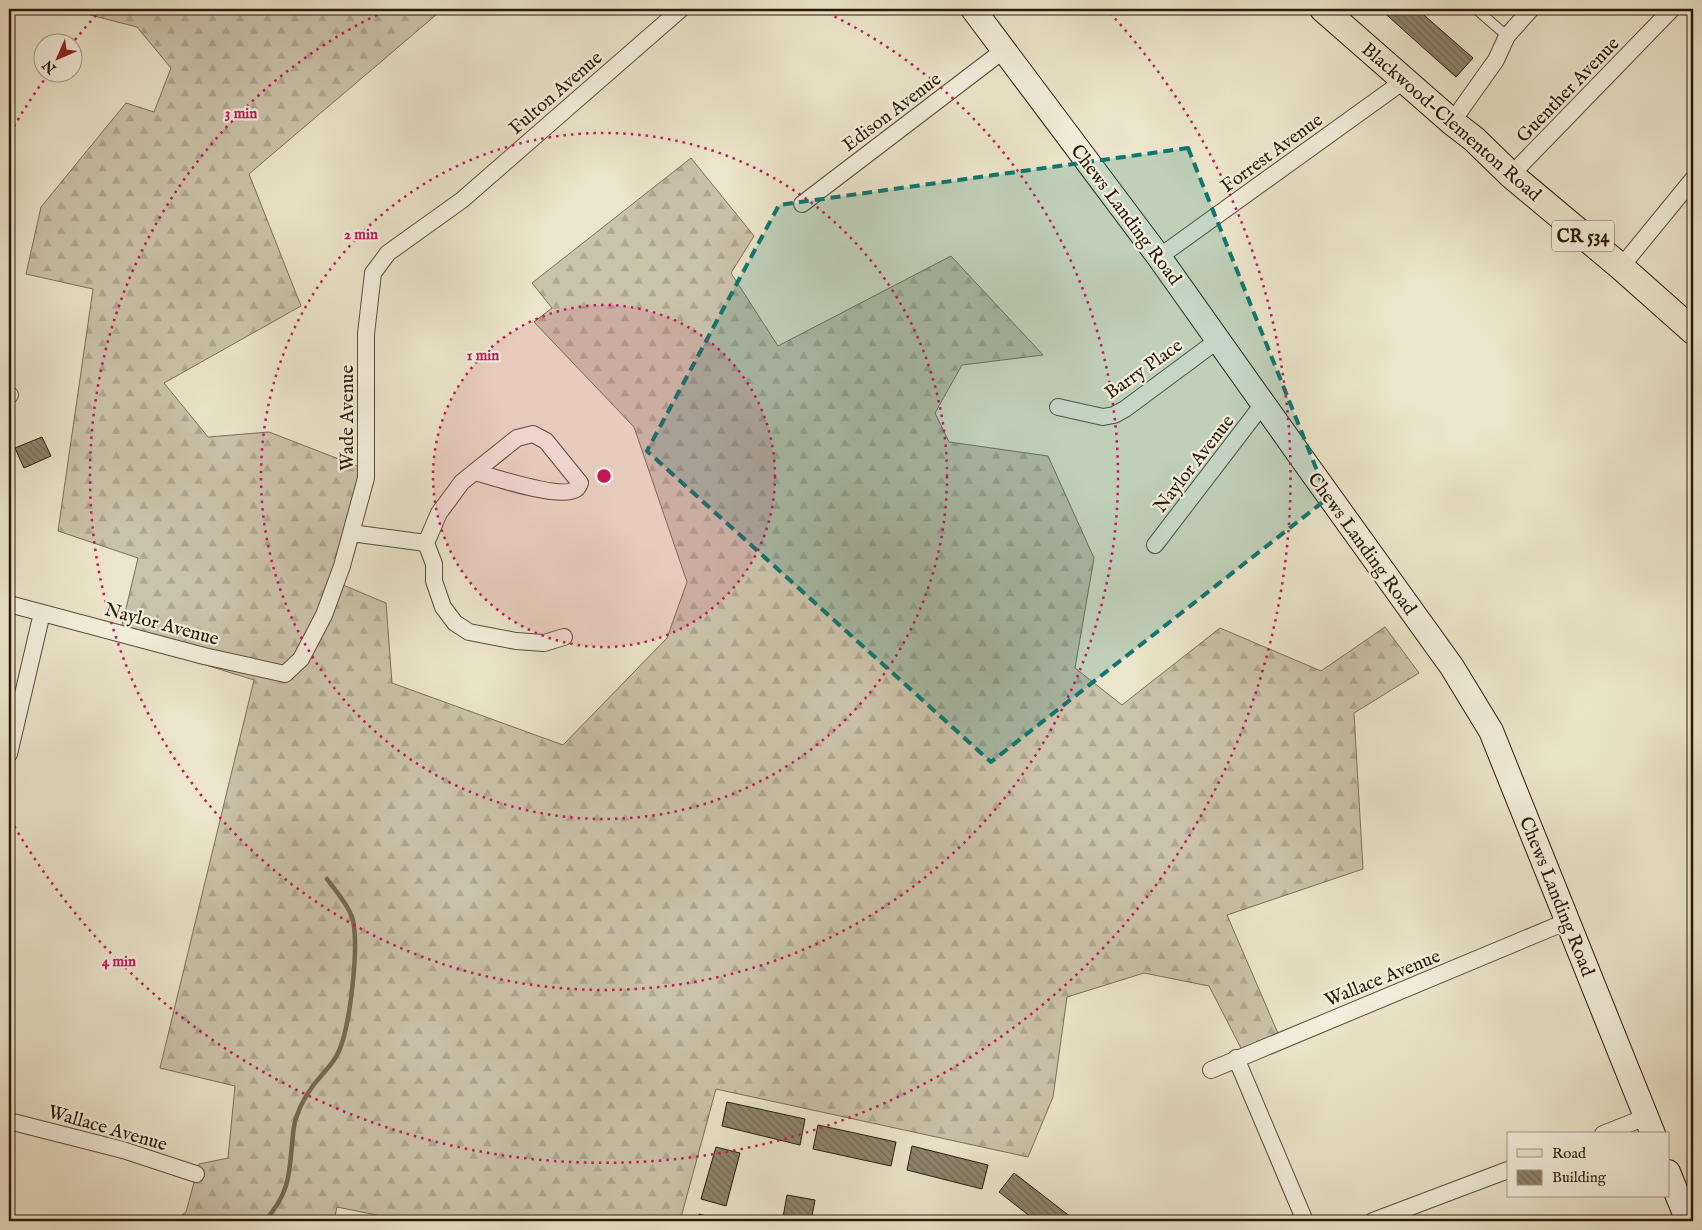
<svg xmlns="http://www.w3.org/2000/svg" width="1702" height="1230" font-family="'IM FELL English',serif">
  <defs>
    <pattern id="forest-firs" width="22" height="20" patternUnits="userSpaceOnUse" patternTransform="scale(1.25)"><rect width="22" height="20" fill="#cbc2aa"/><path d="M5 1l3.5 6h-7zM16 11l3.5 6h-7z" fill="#aea691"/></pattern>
    <pattern id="building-back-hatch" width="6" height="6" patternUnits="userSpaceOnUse" patternTransform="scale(1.25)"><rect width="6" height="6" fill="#8e846e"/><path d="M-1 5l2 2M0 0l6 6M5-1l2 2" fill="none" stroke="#746b59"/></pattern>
  </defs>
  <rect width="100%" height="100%" fill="#ece5cb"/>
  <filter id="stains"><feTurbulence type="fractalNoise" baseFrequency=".004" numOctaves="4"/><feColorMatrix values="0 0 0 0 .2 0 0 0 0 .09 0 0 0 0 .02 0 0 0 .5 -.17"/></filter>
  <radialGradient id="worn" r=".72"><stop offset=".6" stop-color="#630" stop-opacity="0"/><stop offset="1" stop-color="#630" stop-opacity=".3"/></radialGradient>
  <path fill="url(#forest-firs)" stroke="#7a6e5a" d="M67,9H443L249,174L301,306L164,383L208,437L269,432L362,468L343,585L386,603L392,683L563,745L667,638L687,582L634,427L534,322L552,308L532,283L691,158L754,236L731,273L778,346L951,256L1043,355L962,365L935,413L949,442L1048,456L1094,558L1075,668L1122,705L1220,628L1321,671L1385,627L1419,673L1354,713L1363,869L1227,915L1280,1038L1243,1052L1209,986L1144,973L1067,997L1053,1097L1028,1157L716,1089L680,1221H406L337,1207L334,1221H174L186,1212L199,1164L228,1158L235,1086L160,1068L254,680L119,638L138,558L58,531L93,289L26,274L41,207L126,103L154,112L171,68L137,27Z"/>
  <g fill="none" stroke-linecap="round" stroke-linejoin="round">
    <path stroke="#756a56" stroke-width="4.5" d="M265,1221C288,1194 289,1179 292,1145C293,1136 293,1127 296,1118C301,1103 310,1088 321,1076C327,1069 333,1063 337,1055C350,1031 360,943 352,917C347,903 336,891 327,879"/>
  </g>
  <path fill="url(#building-back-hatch)" stroke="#281a09" d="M1380,9H1417L1473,58L1456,77Z
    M42,437L51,456L24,468L15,448Z
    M727,1102L805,1119L800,1145L722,1126Z
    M818,1125L896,1142L891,1166L813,1149Z
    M912,1146L988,1165L982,1189L907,1170Z
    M716,1147L740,1153L726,1206L701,1199Z
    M1014,1173L1076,1221H1036L999,1192Z
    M787,1195L815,1200L811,1221H798L783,1217Z
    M699,1214L724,1221H697Z"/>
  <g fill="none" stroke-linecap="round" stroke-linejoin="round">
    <defs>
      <path id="lane" d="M1476,9L1507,36"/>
      <path id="street" d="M1452,122L1496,60L1507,36L1531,9
        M1511,175L1672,9
        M802,204L1004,50
        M1159,257L1405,80
        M1621,267L1693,179
        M9,396L10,395
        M1058,407L1103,417L1114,415L1125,409L1218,340
        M351,533L426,543
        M426,543L439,513L462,482L517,438L533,434L546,441L580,483C579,485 578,488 576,489C562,500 493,477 475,472
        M426,543L434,564V581L443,607L455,623L469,632L516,641L544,643L564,637
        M1155,545L1263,404
        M9,604L204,656L285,674L301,659L324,615L342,566L366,478V334L373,273L388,253L462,200L681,9
        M9,754L42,613
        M1236,1058L1305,1221
        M1211,1070L1568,921
        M9,1121L123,1150L196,1174
        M1603,1134L1646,1117
        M1373,1221L1508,1170"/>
      <path id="secondary" d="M973,9L1159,257L1306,464L1452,667L1491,731L1653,1134
        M1668,1172L1688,1221"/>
      <path id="primary" d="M1323,9L1452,122L1474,139L1511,175L1621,267L1693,331"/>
    </defs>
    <use href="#lane" stroke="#594d3a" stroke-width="11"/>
    <use href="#street" stroke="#594d3a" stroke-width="18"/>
    <use href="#secondary" stroke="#281a09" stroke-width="26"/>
    <use href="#primary" stroke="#281a09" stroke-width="28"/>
    <use href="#lane" stroke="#f3eedd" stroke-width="9"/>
    <use href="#street" stroke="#f3eedd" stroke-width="16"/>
    <use href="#secondary" stroke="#f3eedd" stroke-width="24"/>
    <use href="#primary" stroke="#ece5cb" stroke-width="26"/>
  </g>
  <path fill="#0f766e" fill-opacity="0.2" stroke="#0f766e" stroke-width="4" stroke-dasharray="10 6" stroke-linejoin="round" d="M1188,148L1328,498L991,762L647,451L779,205Z"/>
  <circle cx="604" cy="476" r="171" fill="#c2185b" fill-opacity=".12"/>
  <g fill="none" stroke="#c2185b" stroke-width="2.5" stroke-dasharray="2.5 5">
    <circle cx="604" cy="476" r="171"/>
    <circle cx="604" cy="476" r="343"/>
    <path d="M821 10A514 514 0 1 1 387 10"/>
    <path d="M10 133A686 686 0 0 1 49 73M75 40A686 686 0 0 1 98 13M1110 13A686 686 0 1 1 10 819"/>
  </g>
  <g text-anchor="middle" stroke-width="4.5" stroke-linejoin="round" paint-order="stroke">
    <rect fill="#f3eedd" stroke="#655a49" stroke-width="1" x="1552" y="220.5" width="62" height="31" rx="4"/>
    <g font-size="18" font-weight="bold" fill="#281a09">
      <text x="1583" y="242">CR 534</text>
    </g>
    <g font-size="19" fill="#281a09" stroke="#f3eedd">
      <text transform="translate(1567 89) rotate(-46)" y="7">Guenther Avenue</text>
      <text transform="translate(555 92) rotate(-41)" y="7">Fulton Avenue</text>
      <text transform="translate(891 111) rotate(-37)" y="7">Edison Avenue</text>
      <text transform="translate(1452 121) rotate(41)" y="7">Blackwood-Clementon Road</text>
      <text transform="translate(1271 152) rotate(-36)" y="7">Forrest Avenue</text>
      <text transform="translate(1127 214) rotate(53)" y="7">Chews Landing Road</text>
      <text transform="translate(1143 368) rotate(-35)" y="7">Barry Place</text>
      <text transform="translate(346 418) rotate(-90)" y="7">Wade Avenue</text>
      <text transform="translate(1193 463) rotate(-52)" y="7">Naylor Avenue</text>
      <text transform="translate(1363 543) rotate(54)" y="7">Chews Landing Road</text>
      <text transform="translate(162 623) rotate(15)" y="7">Naylor Avenue</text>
      <text transform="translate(1558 896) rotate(68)" y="7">Chews Landing Road</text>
      <text transform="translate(1382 977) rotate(-22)" y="7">Wallace Avenue</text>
      <text transform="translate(108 1127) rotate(16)" y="7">Wallace Avenue</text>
    </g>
  </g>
  <circle cx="604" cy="476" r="8" fill="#c2185b" stroke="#f3eedd" stroke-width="2.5"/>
  <g font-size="15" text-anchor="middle" font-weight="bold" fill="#c2185b" stroke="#f3eedd" stroke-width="4.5" stroke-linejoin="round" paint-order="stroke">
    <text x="241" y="118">3 min</text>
    <text x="361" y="239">2 min</text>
    <text x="483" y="360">1 min</text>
    <text x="119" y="966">4 min</text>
  </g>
  <rect width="1702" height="1230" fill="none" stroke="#ece5cb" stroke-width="30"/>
  <rect x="10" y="10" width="1682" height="1210" fill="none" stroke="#281a09" stroke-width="2.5"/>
  <rect x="15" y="15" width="1672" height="1200" fill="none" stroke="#281a09"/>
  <rect x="1507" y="1132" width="162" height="65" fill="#f3eedd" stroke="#a29988"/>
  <rect x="1517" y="1149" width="25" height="8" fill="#ece5cb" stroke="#a29988"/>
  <text x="1552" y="1158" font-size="15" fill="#281a09">Road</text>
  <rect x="1517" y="1170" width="25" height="15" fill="url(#building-back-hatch)" stroke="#a29988"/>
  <text x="1552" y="1182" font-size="15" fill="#281a09">Building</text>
  <g transform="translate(58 58) rotate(225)"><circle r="24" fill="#f3eedd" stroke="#a29988"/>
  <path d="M0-4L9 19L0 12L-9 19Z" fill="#8f2418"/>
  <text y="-8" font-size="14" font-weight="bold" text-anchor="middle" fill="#281a09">N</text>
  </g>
  <rect width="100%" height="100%" filter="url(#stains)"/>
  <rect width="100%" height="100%" fill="url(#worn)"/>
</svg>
